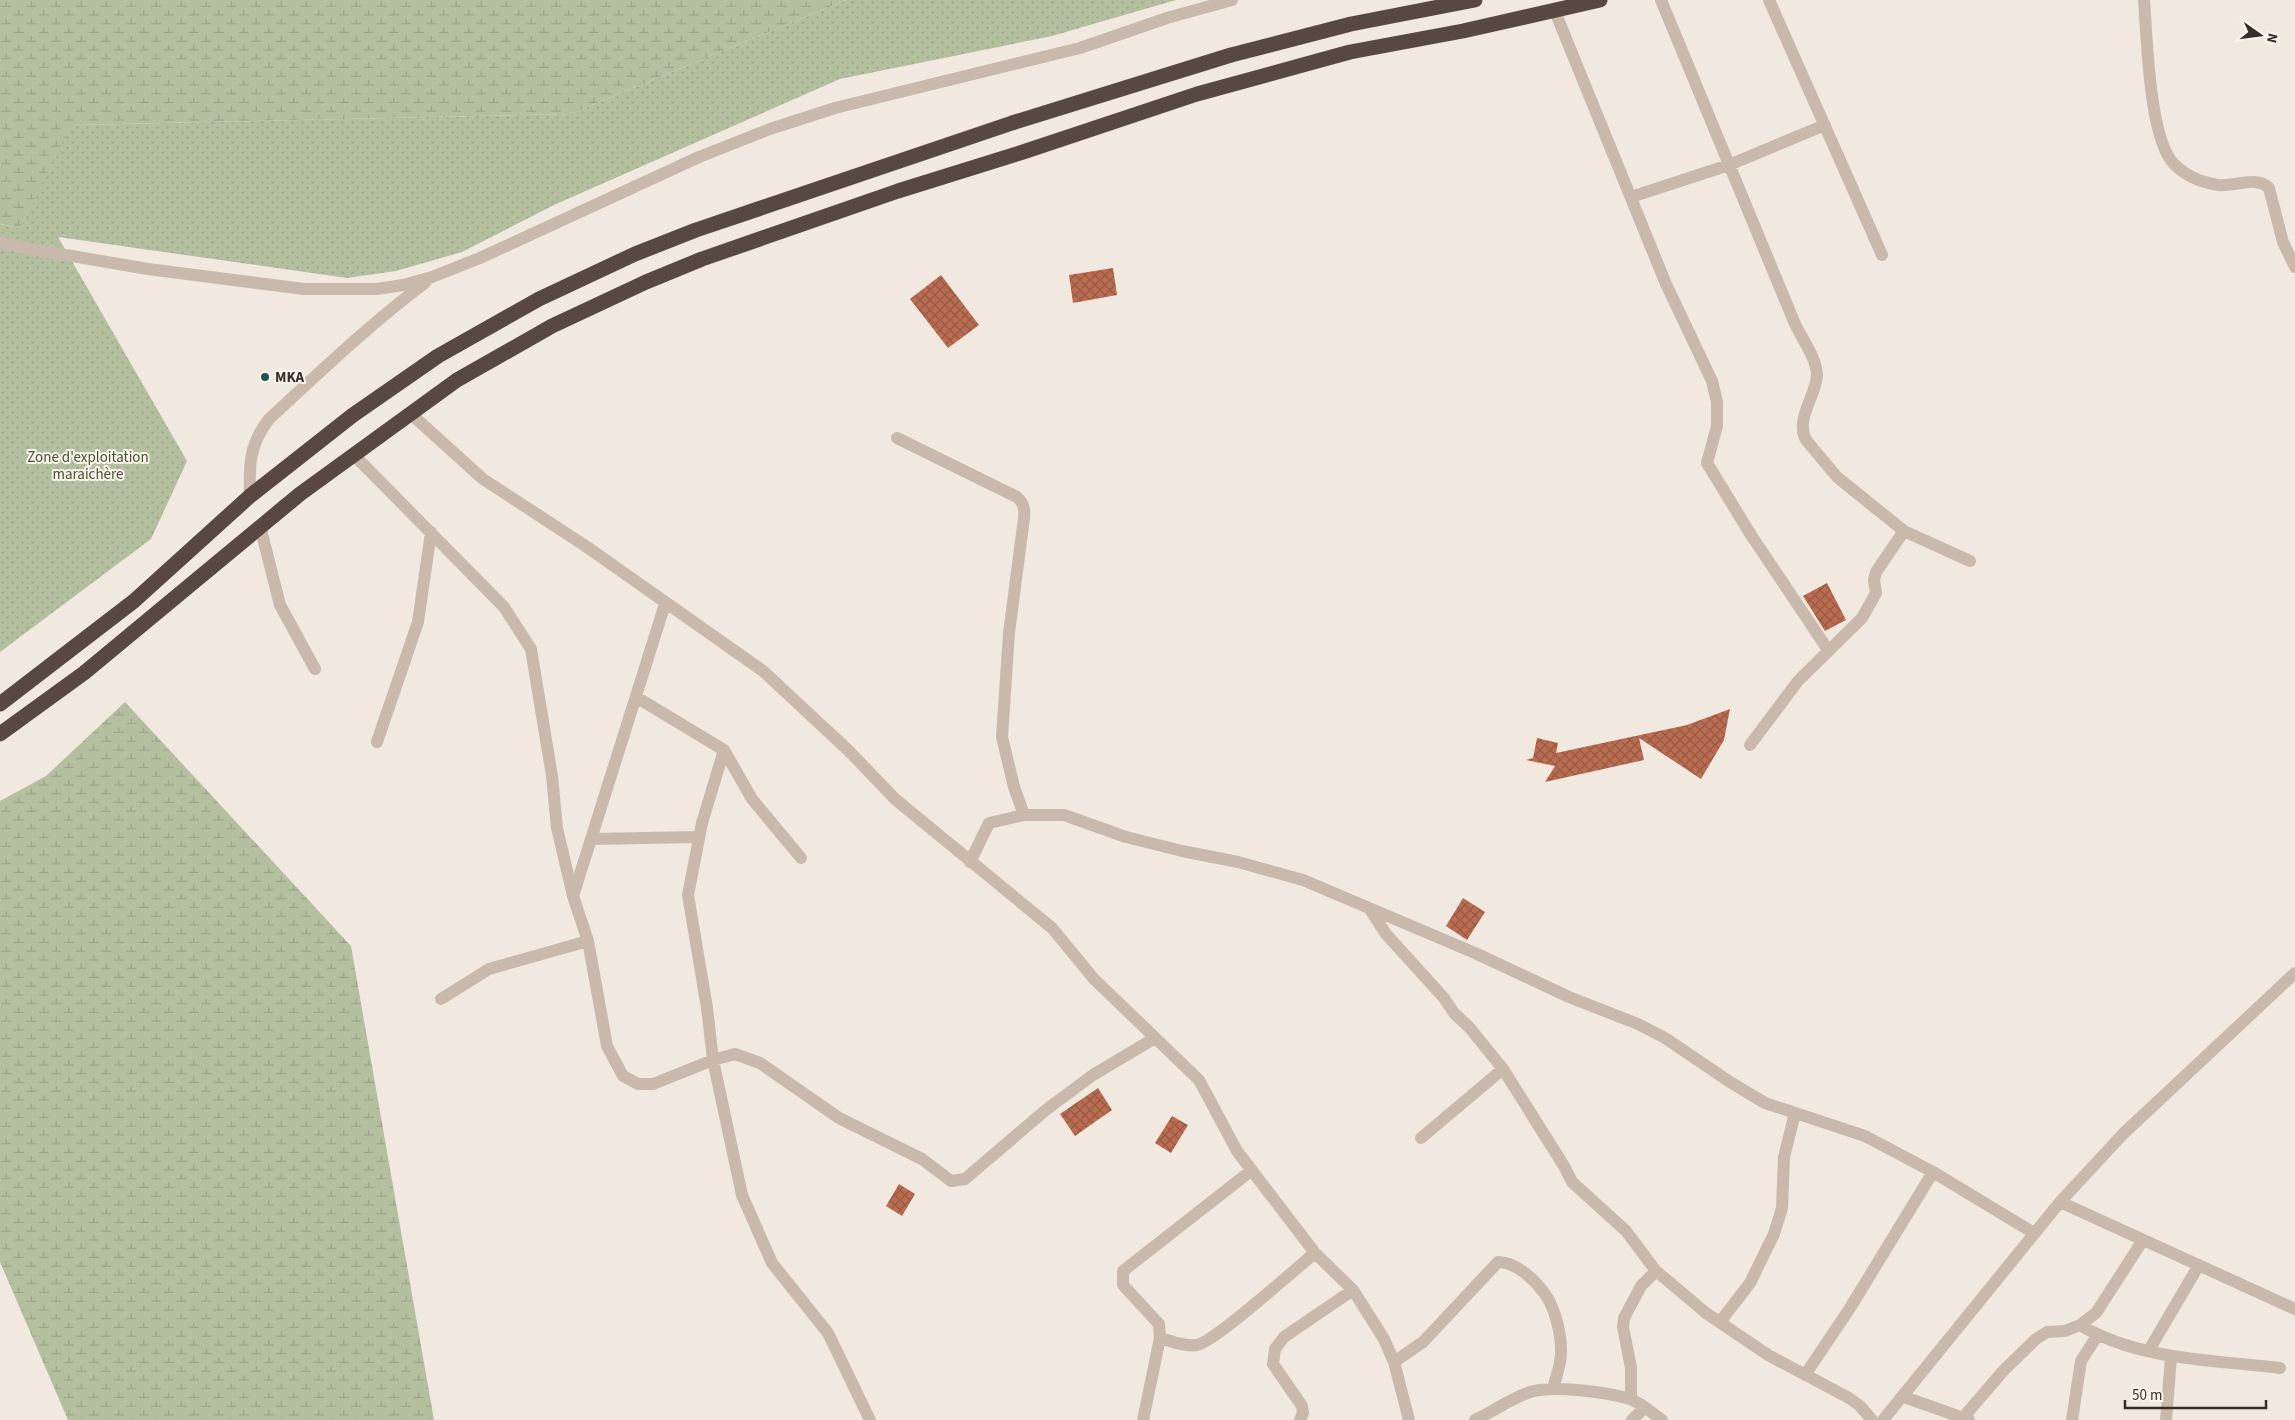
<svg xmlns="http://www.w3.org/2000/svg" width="2295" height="1420" font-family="'Source Sans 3',sans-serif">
  <defs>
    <pattern id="green-dots" width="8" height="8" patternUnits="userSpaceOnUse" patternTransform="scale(1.25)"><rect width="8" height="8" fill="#b4bfa0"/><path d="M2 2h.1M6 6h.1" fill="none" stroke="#9ba48a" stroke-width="1.8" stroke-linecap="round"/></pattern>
    <pattern id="wetland-marsh" width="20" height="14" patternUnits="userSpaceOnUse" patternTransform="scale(1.25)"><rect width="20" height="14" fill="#b4bfa0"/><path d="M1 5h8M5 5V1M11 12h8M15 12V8" fill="none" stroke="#9ba48a"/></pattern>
    <pattern id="building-cross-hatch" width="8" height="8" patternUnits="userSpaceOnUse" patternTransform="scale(1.25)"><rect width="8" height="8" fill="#bb6d52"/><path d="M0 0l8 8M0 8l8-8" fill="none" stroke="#995a44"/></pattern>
  </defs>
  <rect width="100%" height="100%" fill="#f1e9df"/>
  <path fill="url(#green-dots)" d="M846,0H1176L1052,36L840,79L554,205L462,252L396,271L347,278L58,237L187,461L151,539L0,652V224L20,228L70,125L570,114Z"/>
  <path fill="url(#wetland-marsh)" d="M0,0H846L570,114L71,125L20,228L0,224Z
    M125,702L351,946L434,1420H68L0,1262V801L46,776Z"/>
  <path fill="url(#building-cross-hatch)" d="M1113,268L1117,295L1073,303L1069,275Z
    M941,275L979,325L948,348L910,299Z
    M1827,583L1846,620L1825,631L1803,596Z
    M1730,709L1724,740L1701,779L1639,738L1644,760L1545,782L1555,766L1526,760L1533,758L1537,738L1558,743L1556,753L1687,725Z
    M1463,898L1485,912L1467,940L1446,926Z
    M1098,1088L1112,1110L1075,1136L1060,1114Z
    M1172,1116L1188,1125L1171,1153L1155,1143Z
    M899,1184L915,1194L902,1216L886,1206Z"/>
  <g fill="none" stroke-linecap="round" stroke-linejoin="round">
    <path stroke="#c8b9ac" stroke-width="12" d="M1661,0L1795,324C1802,339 1817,359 1817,375C1816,396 1795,419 1806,440L1837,477L1904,531L1970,561
      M1769,0L1882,255
      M2144,0C2147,37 2149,139 2174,164C2187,177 2201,182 2218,185C2235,187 2257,175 2269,188L2283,242L2295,267
      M1554,9L1666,284L1712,381L1717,402V426L1707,463L1751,535L1828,650
      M1631,197L1729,165L1825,125
      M0,242L25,248L148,269L304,289H377L403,285L432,277L480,258L699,157L770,129L835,108L1080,48L1167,18L1232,0
      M411,414L483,479L587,547L763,671L849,751L895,799L1052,928L1094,979L1199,1080L1237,1151L1315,1253L1353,1290L1384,1339L1394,1362L1409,1420
      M897,438L1017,497C1023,502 1025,510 1024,518L1009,633L1002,737L1014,787L1024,815
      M353,454L504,607L531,649L552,776L557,828L573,896L588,941L607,1046L623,1076L638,1084H653L713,1060L735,1054L760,1063L839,1118L922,1159L951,1181L965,1179L1047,1109L1093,1075L1155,1038
      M250,496C249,465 249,445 269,419C320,372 370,324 426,282
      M260,526L280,605L315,669
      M636,697L724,750L752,799L801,858
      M377,742L418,622L431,532
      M1750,745L1798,681L1862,618L1876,593L1874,580L1876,572L1904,531
      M724,750L702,823L688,895L707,1008L713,1060L742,1195L772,1263L828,1333L870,1420
      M591,839L699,837
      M970,862L989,823L1024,815H1064L1126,837L1182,851L1238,862L1303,880L1475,953L1569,997L1638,1024L1665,1038L1730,1082L1765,1103L1865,1136L1933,1172L2034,1233
      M574,893L665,604
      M1371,911L1386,934L1444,998L1454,1013L1469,1027L1503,1069L1564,1166L1572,1182L1626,1231L1656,1271L1706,1313L1768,1355L1849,1398L1860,1406L1872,1420
      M441,999L489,969L588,941
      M1421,1138L1503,1069
      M2060,1202L2295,1309
      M1720,1322L1750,1283L1774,1234L1782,1208L1784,1157L1795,1113
      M2080,1325C2138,1360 2214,1360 2280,1368
      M1160,1338C1171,1341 1185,1347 1197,1345C1216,1341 1295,1269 1315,1253
      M2149,1350L2199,1265
      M1394,1362L1423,1342L1498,1262C1516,1262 1535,1280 1545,1294C1555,1308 1561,1333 1561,1350C1562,1362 1556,1377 1553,1389
      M1805,1375L1850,1308L1933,1172
      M1904,1397L1969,1420
      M1631,1399V1368L1623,1327L1624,1318L1641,1286L1656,1271
      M1143,1420L1160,1338L1159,1324L1123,1285V1271L1252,1170
      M1300,1420L1303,1413L1302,1406L1273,1364L1275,1349L1284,1337L1353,1290
      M1475,1420C1494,1411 1510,1399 1530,1392C1554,1385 1606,1392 1630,1399C1641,1403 1652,1413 1662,1420
      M1632,1420L1644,1408
      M1883,1420L2060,1202L2123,1134L2295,973
      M1961,1420L2004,1370L2036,1339L2047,1332L2065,1331L2080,1325L2096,1313L2143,1240
      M2072,1420L2081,1361L2097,1336
      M2166,1420L2171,1357"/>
    <path stroke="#574942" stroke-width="15" d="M0,704L134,601L250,496L353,415L438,356L539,299L635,254L696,230L1012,123L1231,55L1351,24L1475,0
      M0,734L84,673L300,494L457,380L552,326L646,282L702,259L898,191L1023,152L1197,94L1350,52L1463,31L1600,0"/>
  </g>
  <circle fill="#235155" stroke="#f9f3eb" stroke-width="2" cx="265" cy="377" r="5"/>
  <g text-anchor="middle" stroke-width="4" stroke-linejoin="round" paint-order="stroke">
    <g font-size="15" font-weight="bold" fill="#372e2a" stroke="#f9f3eb" text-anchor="start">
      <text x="275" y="382">MKA</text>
    </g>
    <g font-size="15" fill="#465330" stroke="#f9f3eb">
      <text x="88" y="462">Zone d'exploitation<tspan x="88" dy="17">maraichère</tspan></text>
    </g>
  </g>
  <g transform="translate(2260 35) rotate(104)" stroke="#f9f3eb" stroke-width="4" paint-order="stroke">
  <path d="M0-4L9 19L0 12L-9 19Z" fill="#372e2a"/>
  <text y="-8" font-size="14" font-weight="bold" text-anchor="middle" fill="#372e2a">N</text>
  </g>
  <path d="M2125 1400v8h141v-8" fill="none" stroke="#372e2a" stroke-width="2.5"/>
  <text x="2132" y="1400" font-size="15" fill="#372e2a" stroke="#f9f3eb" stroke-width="4" paint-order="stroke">50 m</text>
</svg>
